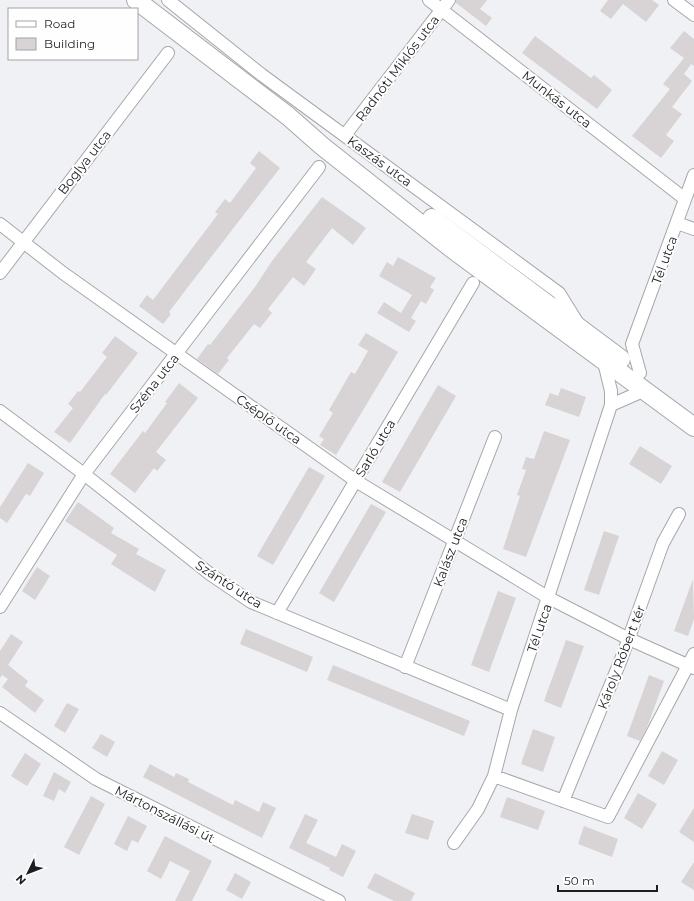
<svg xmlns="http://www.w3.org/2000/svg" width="694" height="901" font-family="Montserrat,sans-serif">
  <rect width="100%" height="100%" fill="#f0f1f5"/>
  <path fill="#d8d3d5" d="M456,0H487L480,9L492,18L486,26L456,3Z
    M608,0H652L659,5L646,22L623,4L611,19L600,11Z
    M684,31L694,39V66L691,64L684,74L692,81L672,107L682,114L666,135L674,141L661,158L632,136L670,89L663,84L684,58L670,48Z
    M535,36L591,78L594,75L612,90L597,109L522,53Z
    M259,151L280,168L191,283L169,312L171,314L163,324L139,306L147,295L153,300L218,214L215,212L225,199L230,203L256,168L250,163Z
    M322,197L366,228L353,245L332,228L306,262L316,269L304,286L293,277L268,309L272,313L260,328L254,324L227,358L229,360L218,374L197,359L208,344L210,345L255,287L272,261Z
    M398,257L436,278L430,287L434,290L426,304L421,301L411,318L416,321L409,332L377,313L384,302L401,313L412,295L379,276L387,262L393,266Z
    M366,333L398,352L336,455L320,445L324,439L319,436L333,413L329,410L351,372L355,374L368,351L358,345Z
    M115,336L138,353L106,395L105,394L70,443L54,432L73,408L68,404L78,391L80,392L107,357L102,353Z
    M179,383L198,398L156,452L166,460L157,471L154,468L135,493L110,474L143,431L145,433L167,403L165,402Z
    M438,385L456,396L400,492L382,482Z
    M561,388L586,397L579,417L545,405L550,393L558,396Z
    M544,431L570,440L526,557L503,549L520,496L517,495L526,470L522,469L526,457L534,459Z
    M640,446L672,466L661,484L629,464Z
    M28,463L44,473L30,496L26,494L7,523L0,518V507Z
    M309,467L325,476L273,565L257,556Z
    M78,502L114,528L111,533L139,549L136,554L166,570L155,592L111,564L117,555L65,521Z
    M371,504L386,512L334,602L319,593Z
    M604,531L619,536L599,595L584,590Z
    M37,567L50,576L35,600L22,591Z
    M693,579L694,619L688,636L674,631Z
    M498,591L516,598L489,672L471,665Z
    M246,629L313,657L307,672L240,644Z
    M11,634L23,642L8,665L28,681L25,686L44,700L35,713L2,687L8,679L2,675L0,678V651Z
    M566,640L584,646L561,708L544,701Z
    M333,665L470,721L464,736L327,680Z
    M649,675L664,681L648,725L640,741L627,736Z
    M67,703L79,709L65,733L54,726Z
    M533,729L555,737L543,772L521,764Z
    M101,734L115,742L107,757L92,748Z
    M662,751L678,760L664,785L648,776Z
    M25,753L41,764L27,786L11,776Z
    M150,764L174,777L176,773L189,779L188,782L233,805L235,800L259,812L263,802L276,808L262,838L143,777Z
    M54,772L71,782L65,793L59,789L54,801L43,796Z
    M638,793L657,804L642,829L624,818Z
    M91,796L105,804L79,855L64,847Z
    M507,797L545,811L538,830L500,817Z
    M694,808V842L679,832Z
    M305,814L318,820L306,843L336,857L342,844L356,851L343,877L329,870L330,868L289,848Z
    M412,814L434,821L428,840L405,833Z
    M128,816L147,826L138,843L132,840L127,851L114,844Z
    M584,826L618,839L612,857L578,844Z
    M165,836L212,861L192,901H175L190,871L170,861L161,879L147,871Z
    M694,862V890L681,882Z
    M235,873L251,882L242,899L226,890Z
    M375,873L415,893L411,901H394L367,888Z"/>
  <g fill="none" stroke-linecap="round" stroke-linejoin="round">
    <defs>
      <path id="street" d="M168,0L262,75L559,293L577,322
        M429,0L685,199
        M674,0L694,15
        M345,135L449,0
        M677,223L694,229
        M0,224L63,273L356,481L549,598L629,639L694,668
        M0,273L168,53
        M640,373L632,344L694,175
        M611,405L643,391
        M0,411L84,474L210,574L251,602L511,710
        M0,607L84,474L319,167
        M277,613L473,283
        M405,667L495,437
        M0,713L96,779L339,901
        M494,776L608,817L694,654
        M563,801L622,657L663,543L679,514
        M454,843L478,809L494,776L511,710L611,405V391L604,362"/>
      <path id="primary" d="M136,0L288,116L322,146L451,248L694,427
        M432,218L621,359"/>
    </defs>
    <use href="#street" stroke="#a6a7ab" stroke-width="14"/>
    <use href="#primary" stroke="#a6a7ab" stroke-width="20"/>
    <use href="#street" stroke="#fff" stroke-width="12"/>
    <use href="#primary" stroke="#fff" stroke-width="18"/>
  </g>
  <g text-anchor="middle" stroke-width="4" stroke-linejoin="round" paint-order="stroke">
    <g font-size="13" fill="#1e1e20" stroke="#fefeff">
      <text transform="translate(397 68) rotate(-53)" y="5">Radnóti Miklós utca</text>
      <text transform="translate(557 99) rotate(38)" y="5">Munkás utca</text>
      <text transform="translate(380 161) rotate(36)" y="5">Kaszás utca</text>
      <text transform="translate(84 162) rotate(-52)" y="5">Boglya utca</text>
      <text transform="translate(664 260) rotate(-70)" y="5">Tél utca</text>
      <text transform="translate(154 383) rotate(-52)" y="5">Széna utca</text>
      <text transform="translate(269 419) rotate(35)" y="5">Cséplő utca</text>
      <text transform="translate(375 448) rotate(-59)" y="5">Sarló utca</text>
      <text transform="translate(450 552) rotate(-69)" y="5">Kalász utca</text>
      <text transform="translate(229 584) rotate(33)" y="5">Szántó utca</text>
      <text transform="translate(539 628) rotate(-71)" y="5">Tél utca</text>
      <text transform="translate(621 657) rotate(-69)" y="5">Károly Róbert tér</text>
      <text transform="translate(165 814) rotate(27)" y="5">Mártonszállási út</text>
    </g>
  </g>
  <rect x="8" y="8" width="130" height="52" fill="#fefeff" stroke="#a4a4a6"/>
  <rect x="16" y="21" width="20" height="6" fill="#ffffff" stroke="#a4a4a6"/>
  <text x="44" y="28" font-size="12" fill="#1e1e20">Road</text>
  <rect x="16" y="38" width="20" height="12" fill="#d8d3d5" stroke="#a4a4a6"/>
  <text x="44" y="48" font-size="12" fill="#1e1e20">Building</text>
  <g transform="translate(28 873) rotate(227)" stroke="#fefeff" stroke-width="3" paint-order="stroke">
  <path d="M0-3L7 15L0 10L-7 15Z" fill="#1e1e20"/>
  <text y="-6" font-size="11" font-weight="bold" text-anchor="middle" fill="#1e1e20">N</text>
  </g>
  <path d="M558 885v6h99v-6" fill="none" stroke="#1e1e20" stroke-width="2"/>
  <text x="564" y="885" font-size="12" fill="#1e1e20" stroke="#fefeff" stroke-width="3" paint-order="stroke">50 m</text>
</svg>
